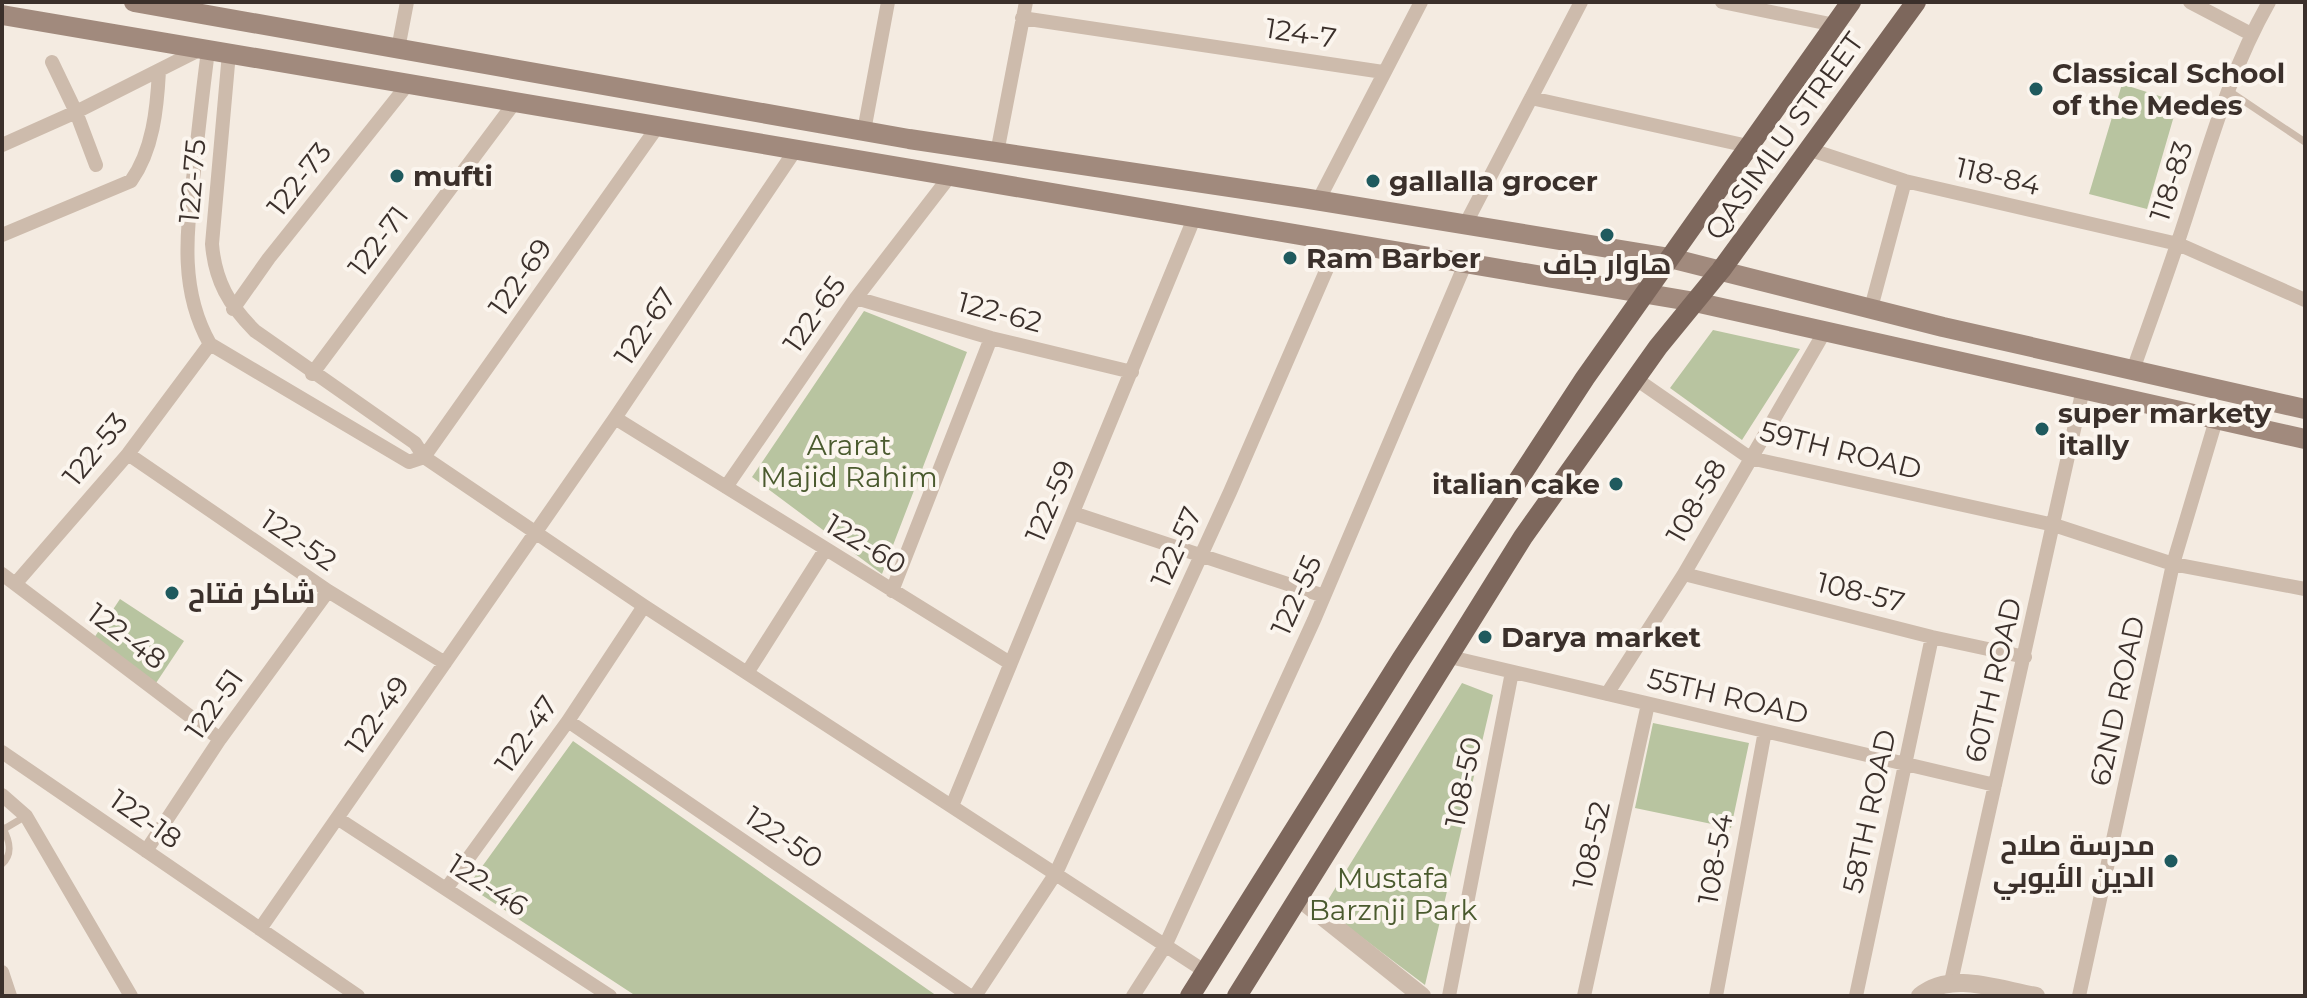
<svg xmlns="http://www.w3.org/2000/svg" width="2307" height="998" font-family="Montserrat,Cairo,sans-serif">
  <rect width="100%" height="100%" fill="#f4ebe1"/>
  <path fill="#b8c4a0" d="M2122,84L2178,102L2147,209L2089,194Z
    M864,311L967,352L882,574L752,477Z
    M1713,330L1800,349L1742,440L1670,388Z
    M120,599L184,641L156,683L92,641Z
    M1462,683L1493,695L1425,985L1323,908Z
    M1653,723L1749,743L1731,828L1635,808Z
    M573,741L937,996H636L468,886Z"/>
  <g fill="none" stroke-linecap="round" stroke-linejoin="round">
    <path stroke="#cdbbac" stroke-width="7" d="M2229,91L2305,142
      M2,827C9,839 14,853 2,864
      M4,829L26,816"/>
    <path stroke="#cdbbac" stroke-width="14" d="M1722,2L1835,25
      M2190,2L2251,34
      M1022,18L1383,72
      M398,49L407,2
      M208,51C203,88 199,125 195,162C188,225 177,286 210,344L409,462L424,457
      M229,53L212,244C215,281 229,305 255,331L415,443L424,457L644,606L1206,972
      M52,62L76,112L96,165
      M1531,98L1748,146
      M864,131L888,2
      M2,145L76,112L199,50
      M1808,149L1905,181L2178,244L2305,300
      M997,153L1026,2
      M1318,201L1421,2
      M1465,225L1581,2
      M2,235L131,181C153,150 157,109 159,71
      M856,298L991,338L1132,372
      M1871,308L1905,181
      M233,309L269,258L408,84
      M2133,370C2152,316 2172,262 2189,208C2212,137 2232,67 2269,2
      M312,374L515,102
      M1636,379L1750,458L2054,525L2173,564L2305,589
      M615,418L1010,663
      M128,454L328,591L445,663
      M424,457L658,126
      M726,487L856,298L950,176
      M1073,513L1324,596
      M2,574L220,739
      M1684,574L1932,637L2025,657
      M16,583L128,454L210,344
      M892,591L991,338
      M1450,657L1995,785
      M747,673L825,550
      M1607,694L1684,574L1825,331
      M568,721L970,996
      M2,752L358,996
      M2,795L26,816L131,996
      M952,806L1195,216
      M337,818L610,996
      M146,851L220,739L328,591
      M446,889L568,721L644,606
      M260,929L615,418L796,149
      M2,972L10,996
      M1951,982L2083,389
      M975,996L1056,873L1230,492L1339,241
      M1133,996L1165,946L1314,620L1466,262
      M1449,996L1512,672
      M1584,996L1648,704
      M1716,996L1765,731
      M1856,996L1932,637
      M2079,996L2173,564L2216,420"/>
    <path stroke="#cdbbac" stroke-width="18" d="M1299,898L1422,996
      M1920,996C1951,970 2000,990 2036,996"/>
    <path stroke="#a18a7d" stroke-width="20" d="M134,2L909,139L1303,198L1670,258L1943,327L2305,409
      M2,15L1695,302L2305,439"/>
    <path stroke="#7d675c" stroke-width="20" d="M1190,996L1402,658L1585,378L1851,2
      M1237,996L1523,537L1658,347L1721,270L1916,2"/>
  </g>
  <g fill="#1f5a5e" stroke="#fbf5ee" stroke-width="3">
    <circle cx="2036" cy="89" r="8"/>
    <circle cx="397" cy="176" r="8"/>
    <circle cx="1373" cy="181" r="8"/>
    <circle cx="1607" cy="235" r="8"/>
    <circle cx="1290" cy="258" r="8"/>
    <circle cx="2042" cy="429" r="8"/>
    <circle cx="1616" cy="484" r="8"/>
    <circle cx="172" cy="593" r="8"/>
    <circle cx="1485" cy="637" r="8"/>
    <circle cx="2171" cy="861" r="8"/>
  </g>
  <g text-anchor="middle" stroke-width="8" stroke-linejoin="round" paint-order="stroke">
    <g font-size="28" fill="#3b302b" stroke="#fbf5ee">
      <text transform="translate(1301 33) rotate(9)" y="10">124-7</text>
      <text transform="translate(1784 136) rotate(-54)" y="10">QASIMLU STREET</text>
      <text transform="translate(1998 176) rotate(13)" y="10">118-84</text>
      <text transform="translate(299 179) rotate(-52)" y="10">122-73</text>
      <text transform="translate(192 181) rotate(-85)" y="10">122-75</text>
      <text transform="translate(2171 181) rotate(-72)" y="10">118-83</text>
      <text transform="translate(378 241) rotate(-53)" y="10">122-71</text>
      <text transform="translate(520 277) rotate(-55)" y="10">122-69</text>
      <text transform="translate(1000 312) rotate(15)" y="10">122-62</text>
      <text transform="translate(814 314) rotate(-55)" y="10">122-65</text>
      <text transform="translate(645 326) rotate(-56)" y="10">122-67</text>
      <text transform="translate(95 449) rotate(-51)" y="10">122-53</text>
      <text transform="translate(1841 450) rotate(14)" y="10">59TH ROAD</text>
      <text transform="translate(1050 501) rotate(-67)" y="10">122-59</text>
      <text transform="translate(1696 501) rotate(-60)" y="10">108-58</text>
      <text transform="translate(299 540) rotate(34)" y="10">122-52</text>
      <text transform="translate(866 544) rotate(31)" y="10">122-60</text>
      <text transform="translate(1176 547) rotate(-66)" y="10">122-57</text>
      <text transform="translate(1861 592) rotate(14)" y="10">108-57</text>
      <text transform="translate(1296 595) rotate(-66)" y="10">122-55</text>
      <text transform="translate(127 636) rotate(37)" y="10">122-48</text>
      <text transform="translate(1993 680) rotate(-77)" y="10">60TH ROAD</text>
      <text transform="translate(1728 696) rotate(13)" y="10">55TH ROAD</text>
      <text transform="translate(2117 701) rotate(-78)" y="10">62ND ROAD</text>
      <text transform="translate(214 704) rotate(-55)" y="10">122-51</text>
      <text transform="translate(377 715) rotate(-55)" y="10">122-49</text>
      <text transform="translate(526 734) rotate(-55)" y="10">122-47</text>
      <text transform="translate(1463 782) rotate(-79)" y="10">108-50</text>
      <text transform="translate(1869 811) rotate(-78)" y="10">58TH ROAD</text>
      <text transform="translate(146 819) rotate(35)" y="10">122-18</text>
      <text transform="translate(784 837) rotate(34)" y="10">122-50</text>
      <text transform="translate(1591 845) rotate(-78)" y="10">108-52</text>
      <text transform="translate(1715 859) rotate(-80)" y="10">108-54</text>
      <text transform="translate(488 885) rotate(33)" y="10">122-46</text>
    </g>
    <g font-size="28" font-weight="bold" fill="#3b302b" stroke="#fbf5ee" text-anchor="start">
      <text x="2052" y="83">Classical School<tspan x="2052" dy="32">of the Medes</tspan></text>
      <text x="413" y="186">mufti</text>
      <text x="1389" y="191">gallalla grocer</text>
      <text x="1306" y="268">Ram Barber</text>
      <text x="1607" y="274" text-anchor="middle">هاوار جاف</text>
      <text x="2058" y="423">super markety<tspan x="2058" dy="32">itally</tspan></text>
      <text x="1600" y="494" text-anchor="end">italian cake</text>
      <text x="188" y="603">شاكر فتاح</text>
      <text x="1501" y="647">Darya market</text>
      <text x="2155" y="855" text-anchor="end">مدرسة صلاح<tspan x="2155" dy="32">الدين الأيوبي</tspan></text>
    </g>
    <g font-size="28" fill="#4a5a2e" stroke="#fbf5ee">
      <text x="849" y="455">Ararat<tspan x="849" dy="32">Majid Rahim</tspan></text>
      <text x="1393" y="888">Mustafa<tspan x="1393" dy="32">Barznji Park</tspan></text>
    </g>
  </g>
  <rect width="2307" height="998" fill="none" stroke="#3b302b" stroke-width="8"/>
</svg>
